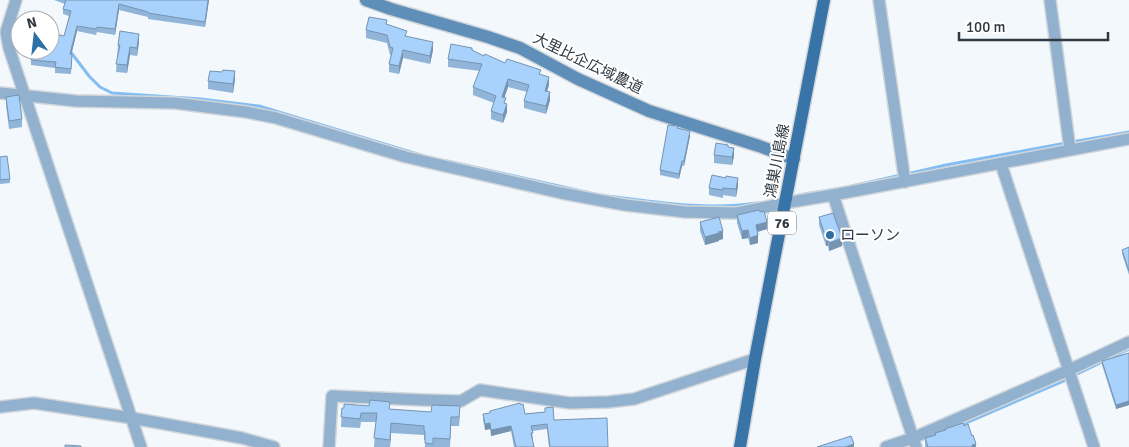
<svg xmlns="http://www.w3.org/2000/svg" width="1129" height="447" font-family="Signika,'Noto Sans JP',sans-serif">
  <rect width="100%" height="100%" fill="#f3f8fc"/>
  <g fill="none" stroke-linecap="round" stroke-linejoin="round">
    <path stroke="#84bdf2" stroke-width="3" d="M10,29L20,33
      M70,51L89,76L100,87L112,93L201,99L259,106L424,156
      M1072,142L1129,132
      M447,161L590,193
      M907,174L946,165L1066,143
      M599,195C651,201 704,211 757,203
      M799,195L848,187L901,175
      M1073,376L1129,349
      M961,425L1068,379"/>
    <defs>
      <path id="street" d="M16,0L6,32L9,48L141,447
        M879,0L905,182
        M1050,0L1070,150
        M0,93L76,101L175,103L246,112L276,118L406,157L561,193L625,205L685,212L737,213L785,203L833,195L1129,139
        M1001,164L1094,447
        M833,195L916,447
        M0,407L34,403L132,418L242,438L274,447
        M329,447L332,396L423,400L461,401L480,390L570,403L608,402L634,399L755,359
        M886,447L913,438L1069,370L1129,342"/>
      <path id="secondary" d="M366,0L391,9L488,37L520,48L578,79L649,111L759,146L794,159"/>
      <path id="primary" d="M740,447L755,359L824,0"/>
    </defs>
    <use href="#street" stroke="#d0d6da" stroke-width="14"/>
    <use href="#secondary" stroke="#d0d6da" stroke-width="15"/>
    <use href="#primary" stroke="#d0d6da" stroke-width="15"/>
    <use href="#street" stroke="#92b1ce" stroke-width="11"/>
    <use href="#secondary" stroke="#5f8eb8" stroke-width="12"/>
    <use href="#primary" stroke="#3874a7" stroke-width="12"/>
  </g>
  <path fill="#90b5d8" d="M54,0H209L205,27L148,19V17L119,10L115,35L97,32L96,35L77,31L71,55L72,60L71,74L55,73V68L31,65V60L53,46L64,36L69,16L63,14V9L65,4Z
    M387,24L407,36L433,50L430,64L403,58L399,74L389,72V64L391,55H390L387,43L366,38V30Z
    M139,42L137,56L130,55L127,73L116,72L118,45Z
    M472,51L484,56L541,75L549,85L547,91L550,100L546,114L524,108V101L527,92L508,87L504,98L507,112L503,123L491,119V111L494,103L473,95V87L480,71L448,67V59Z
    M235,79L233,93L208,89V81Z
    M6,97L22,119V127L9,129L6,105Z
    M678,128L690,136L684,166H682L679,179L660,175V170Z
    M728,147L734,156L732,165L714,163V155Z
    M0,157L10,179V183L0,184Z
    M738,186L736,197L723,195V198L709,195V188Z
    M737,215L767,229L758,232V243L750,245L748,238L742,239L737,223Z
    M819,217L842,246L829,251L828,246H826L819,225Z
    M700,222L723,239L719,240V241L705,245L700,231Z
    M1129,247V275L1122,254V250Z
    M1129,353V405L1116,409L1102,365V361Z
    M342,408L390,409L460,416L459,426H451L450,447H425V440H424V435L391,433L390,447H374L376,422H361L360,428L341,427Z
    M545,408L554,420L608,447H549L547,429L532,431L533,439H532L534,447H514L511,431L491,436L490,429L485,430L483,420V414H525L545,412Z
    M964,426L976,447H925V438L935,435V433Z"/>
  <path fill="#7693b0" d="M208,0H209L205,27V22Z
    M119,4V10L115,35V29Z
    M77,26V31L70,60V54Z
    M139,34V42L137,56V48Z
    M433,42V50L430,64V56Z
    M130,47V55L127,73V65Z
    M403,50V58L399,74V66Z
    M235,71V79L233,93V84Z
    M549,77V85L545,98V91Z
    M508,79V87L502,105V97Z
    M550,92V100L546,114V106Z
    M507,104V112L503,123V115Z
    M690,131V136L684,166V161Z
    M734,148V156L732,165V157Z
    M682,161V166L679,179V174Z
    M738,178V186L736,197V189Z
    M767,222V229L756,232V225Z
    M748,230V238L742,239V231Z
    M723,231V239L719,240V241L705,245V237Z
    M758,235V243L750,245V238Z
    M826,238H828V246H826Z
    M842,238V246L829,251V243Z
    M1129,401V405L1116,409V405Z
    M391,423V433L390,447V440Z
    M490,423V429L485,430V424Z
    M511,426V431L491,436V430Z
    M854,444V447H845Z
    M976,444V447H972V445Z"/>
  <path fill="#a8d2fb" stroke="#7693b0" d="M66,0H208L205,22L148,13V12L119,4L115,29L97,27L96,29L77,26L70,54L72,55L71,69L55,67L56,62L31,60L32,50H50V45L53,46L56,34L64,36L71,11L63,9Z
    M369,17L387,20L386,24L407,31L405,36L433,42L430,56L403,50L399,66L389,64L393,48L390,47L387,35L366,30Z
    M120,31L139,34L137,48L130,47L127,65L116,64L120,45H118Z
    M451,44L472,48V50L484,56L485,54L505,63L507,59L541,70L539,74L549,77L545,91L550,92L546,106L524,101L529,85L508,79L502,97L506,98L504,103L507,104L503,115L491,111L496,96L473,87L482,64L448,59Z
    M223,70L235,71L233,84L208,81L210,71L222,72Z
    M19,95L22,119L9,121L6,97Z
    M668,125L678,126L677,128L690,131L684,161H682L679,174L660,170Z
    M716,143L728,145V147L734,148L732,157L714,155Z
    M7,156L10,179L0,180V157Z
    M712,175L726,178V176L738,178L736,189L723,188V190L709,188Z
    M759,210L760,212L764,211L767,222L756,225L758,235L750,238L748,230L742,231L737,215Z
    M833,213L842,238L829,243L828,238H826L819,217Z
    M719,217L723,231L718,232L719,233L705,237L700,222Z
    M1129,247V271L1122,250Z
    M1129,353V401L1116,405L1102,361Z
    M370,400L390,402L389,409L431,412L432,405L460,406L459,417H451L450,439L433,438V444L425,443V431H424V426L391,423L390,440L374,438L377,413H361L360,419L341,417L342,408H344V404L369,406Z
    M520,403L521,405L523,404L525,414L545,412V408L553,407L554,420L607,418L608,447H550L547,424L531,426L533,433H531L534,447H516L511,426L491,430L490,423L485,424L483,414L490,413V411Z
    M963,423L964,426L968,424L972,436L973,435L976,444L972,445V447H928L925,438L936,435L935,433L946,430L945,429Z
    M851,436L854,444L845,447H817Z
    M65,445L81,446V447H65Z"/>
  <circle fill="#2e6fa5" stroke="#fff" stroke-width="2" cx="830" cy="235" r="5"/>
  <g text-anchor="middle" stroke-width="4" stroke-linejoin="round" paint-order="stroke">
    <rect fill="#fff" stroke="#6e747a" stroke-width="1" x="768" y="211.5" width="28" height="23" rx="4"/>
    <g font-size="14" font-weight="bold" fill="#303941">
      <text x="782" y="228">76</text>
    </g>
    <g font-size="15" fill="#303941" stroke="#fff">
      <text transform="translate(588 63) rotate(26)" y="5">大里比企広域農道</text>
      <text transform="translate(777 161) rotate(-79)" y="5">鴻巣川島線</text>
    </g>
    <g font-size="15" fill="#303941" stroke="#fff" text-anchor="start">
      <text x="840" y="240">ローソン</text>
    </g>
  </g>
  <g transform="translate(35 35) rotate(345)"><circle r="24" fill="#ffffff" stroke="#acb0b3"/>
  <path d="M0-4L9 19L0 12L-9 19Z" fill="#2e6fa5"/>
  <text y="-8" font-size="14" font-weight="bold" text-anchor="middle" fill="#303941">N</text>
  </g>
  <path d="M959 32v8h149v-8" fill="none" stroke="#303941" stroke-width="2.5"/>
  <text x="966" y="32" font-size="15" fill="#303941" stroke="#ffffff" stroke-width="4" paint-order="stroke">100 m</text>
</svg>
